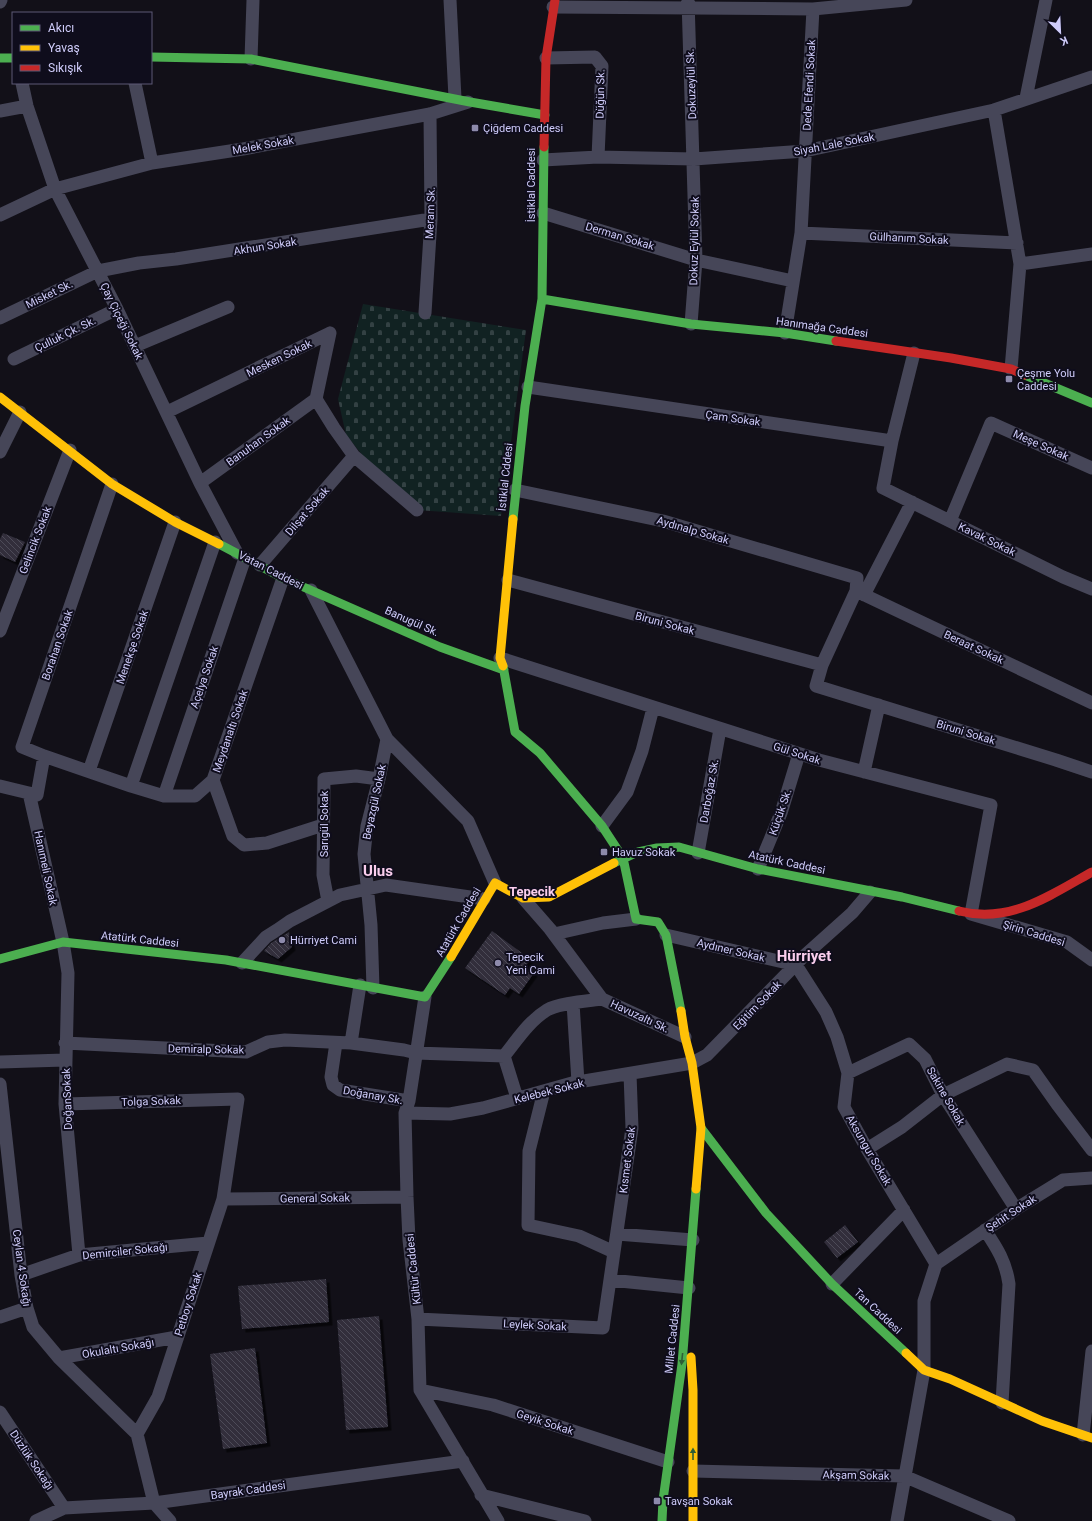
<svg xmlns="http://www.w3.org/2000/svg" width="1092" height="1521" font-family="Roboto,sans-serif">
  <defs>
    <pattern id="cemetery-stones" width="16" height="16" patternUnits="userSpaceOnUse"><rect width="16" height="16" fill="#122"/><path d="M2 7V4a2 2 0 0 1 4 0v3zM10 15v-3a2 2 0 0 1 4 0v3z" fill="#334143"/></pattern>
    <pattern id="building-back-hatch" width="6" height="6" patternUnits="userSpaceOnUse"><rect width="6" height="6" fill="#302e3b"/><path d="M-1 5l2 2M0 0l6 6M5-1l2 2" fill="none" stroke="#4d4b58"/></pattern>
    <filter id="shadow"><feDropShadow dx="3.5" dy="3.5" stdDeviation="0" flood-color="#0009"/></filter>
  </defs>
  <rect width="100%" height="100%" fill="#121018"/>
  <path fill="url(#cemetery-stones)" d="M363,304L526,330L501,516L417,510L383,480L346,435L338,399Z"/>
  <path fill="url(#building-back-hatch)" filter="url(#shadow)" d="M3,533L25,542L15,562L0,555V539Z
    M492,931L530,959L525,967L534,973L519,994L510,988L505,995L465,968Z
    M289,932L292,947L278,959L264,951L271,943Z
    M845,1225L858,1242L837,1258L824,1242Z
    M326,1279L329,1322L242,1329L238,1286Z
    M379,1316L388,1427L346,1430L337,1320Z
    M255,1348L267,1443L223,1449L210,1354Z"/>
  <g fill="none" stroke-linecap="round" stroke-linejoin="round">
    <path stroke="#464658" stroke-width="13" d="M450,0L455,98
      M688,0L696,260L691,324
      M0,2L1,0
      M553,7L813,9L906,0
      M546,58L595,57L602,66L598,157
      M251,59L253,0
      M22,83L27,106L55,189L117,309L200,483L237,553
      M135,83L152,163
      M1026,98L1046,0
      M994,110L1020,264L1011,369
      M0,111L27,106
      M543,160L598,157L694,159L805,151L994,110L1092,77
      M543,213L696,260L793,281
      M0,215L55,189L152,163L243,149L430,114L468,102
      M801,233L1017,243
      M1020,264L1092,254
      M425,313L431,219L430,114
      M0,318L98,271L139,263L176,259L431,219
      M785,333L801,233L813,9
      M135,346L228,307
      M14,359L117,309
      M528,387L892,441L883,488L1063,577L1092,589
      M316,399L334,428L354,456L417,510
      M316,399L330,333
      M167,412L330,333
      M892,441L914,353
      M0,452L20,412
      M200,483L316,399
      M515,490L663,521L857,578L856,591L822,665L816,686L1056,760L1092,772
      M950,521L991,423L1092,468
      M260,565L354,456
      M508,580L822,665
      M311,590L387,739L468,821L495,883
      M856,591L1092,703
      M864,595L912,502
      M0,631L70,450
      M500,658L819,760L991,805L971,914L1067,942L1092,960
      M44,756L131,786L164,796H195L213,780L283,578
      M89,771L175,522
      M864,772L879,705
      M213,780L233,836L244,845L267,843L323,825
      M0,786L37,795L44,756L22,747L112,484
      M131,786L215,542
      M29,793L63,942L68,973L65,1104L79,1255
      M164,796L245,558
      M602,826L627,792L642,751L653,708
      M698,853L720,729
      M758,869L781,813L799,754
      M523,898L550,929L602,999L685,1037
      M328,901L323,875L324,779L356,776L379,779
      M554,934L603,923L636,919
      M666,935L796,965L826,1012L837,1037L848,1073L844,1107L867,1149L936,1264
      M242,963L266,937L277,930L290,921L340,895L386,885L484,899
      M373,988L371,925L364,854L367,826L379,779L387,739
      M425,997L409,1101L405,1113L407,1197L409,1240L418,1319L420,1390L498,1521
      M573,1003L578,1082
      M65,1043L246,1052L268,1042L285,1040L351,1043L404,1050L416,1053L504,1056
      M336,1043L331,1077L333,1085L340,1090L409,1101
      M351,1043L360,985
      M0,1062L65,1060
      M848,1073L909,1044L925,1059L943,1095L1016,1209
      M0,1084L21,1275L27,1308L33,1327L59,1358L137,1434
      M544,1091L529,1151L528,1225L579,1236L614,1252
      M517,1098L504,1056C517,1040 529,1021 547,1010C559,1003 588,1001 602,999
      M65,1104L238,1099L223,1199L158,1397L137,1434L154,1503L170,1521
      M405,1113L450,1114L483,1108L572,1083L692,1063L707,1055L804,956L852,913L870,892
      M867,1149L902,1127L943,1095L1007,1064L1033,1070L1057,1104L1092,1150
      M223,1199L407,1197
      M985,1230C997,1248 1006,1262 1009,1284L1002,1403
      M617,1234L693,1240
      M936,1264L1016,1209L1063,1180L1092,1178
      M21,1275L79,1255L208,1243
      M610,1280L689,1288
      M832,1284L904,1210
      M0,1317L27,1308
      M418,1319L603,1328L632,1128L630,1074
      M59,1358L177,1337
      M420,1390L493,1405L668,1462
      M0,1412L64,1508
      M1083,1435L1092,1351
      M693,1471L904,1476L1009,1521
      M481,1495L585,1521
      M36,1521L64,1508L154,1503L463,1461
      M897,1521L924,1370V1301L936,1264"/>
    <path stroke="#4caf50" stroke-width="9" d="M151,57L251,59L470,102L545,115
      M0,58H13
      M542,299L691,324L785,333L836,341
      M1025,375L1092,403
      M513,519L525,406L542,299L544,147
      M219,544L283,578L440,647L504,670
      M503,666L515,732L540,753L602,826L623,858L636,919L658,922L666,935L681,1011
      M614,863L638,852L657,848L679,847L758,869L902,897L959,911
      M0,959L63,942L226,960L425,997L451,957
      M701,1128L766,1213L832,1284L906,1353
      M662,1521L663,1500L682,1364L696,1189"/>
    <path stroke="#ffc107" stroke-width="9" d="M0,397L112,484L175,522L219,544
      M503,666L500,658L513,519
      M451,957L495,883L523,898L549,897L614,863
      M681,1011L685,1037L692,1063L701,1128L696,1189
      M906,1353L924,1370L950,1379L1042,1421L1092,1438
      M691,1357L693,1390V1521"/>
    <path stroke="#c62828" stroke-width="9" d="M544,147L546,58L555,0
      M836,341L951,358L1011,369L1025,375
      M959,911C1010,924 1049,896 1092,872"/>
  </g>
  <defs><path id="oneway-solid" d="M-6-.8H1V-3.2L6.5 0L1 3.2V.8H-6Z"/></defs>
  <g fill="#2e5e36">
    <use href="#oneway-solid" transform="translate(682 1359) rotate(96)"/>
    <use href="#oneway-solid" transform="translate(693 1454) rotate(-90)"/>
  </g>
  <g fill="#8d8aab" stroke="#0f0d1c" stroke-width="1.5">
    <rect x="471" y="124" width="8" height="8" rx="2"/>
    <rect x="1005" y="375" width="8" height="8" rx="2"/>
    <rect x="600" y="848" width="8" height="8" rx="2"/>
    <circle cx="282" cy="940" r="4"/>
    <circle cx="498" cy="963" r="4"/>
    <rect x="653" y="1497" width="8" height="8" rx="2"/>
  </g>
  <g text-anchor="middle" stroke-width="4" stroke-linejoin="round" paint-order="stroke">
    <g font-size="11" fill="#cfccfa" stroke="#0f0d1c">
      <text transform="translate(691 84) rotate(-92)" y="4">Dokuzeylül Sk.</text>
      <text transform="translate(809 85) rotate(-87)" y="4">Dede Efendi Sokak</text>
      <text transform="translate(600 94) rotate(-89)" y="4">Düğün Sk.</text>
      <text transform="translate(834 144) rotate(-11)" y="4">Siyah Lale Sokak</text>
      <text transform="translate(263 145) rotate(-10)" y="4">Melek Sokak</text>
      <text transform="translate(531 185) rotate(-90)" y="4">İstiklal Caddesi</text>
      <text transform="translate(430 213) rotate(-88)" y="4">Meram Sk.</text>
      <text transform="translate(620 236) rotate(17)" y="4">Derman Sokak</text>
      <text transform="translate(909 238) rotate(3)" y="4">Gülhanım Sokak</text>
      <text transform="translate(694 241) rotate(-89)" y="4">Dokuz Eylül Sokak</text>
      <text transform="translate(265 246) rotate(-9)" y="4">Akhun Sokak</text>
      <text transform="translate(49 294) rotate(-26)" y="4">Misket Sk.</text>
      <text transform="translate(122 321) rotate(64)" y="4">Çay Çiçeği Sokak</text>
      <text transform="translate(822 327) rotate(8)" y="4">Hanımağa Caddesi</text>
      <text transform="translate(65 334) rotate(-26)" y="4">Çulluk Çk. Sk.</text>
      <text transform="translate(279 358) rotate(-26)" y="4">Mesken Sokak</text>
      <text transform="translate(733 418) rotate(8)" y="4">Çam Sokak</text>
      <text transform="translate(258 441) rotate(-36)" y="4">Banuhan Sokak</text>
      <text transform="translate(1041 445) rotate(24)" y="4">Meşe Sokak</text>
      <text transform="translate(505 477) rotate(-84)" y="4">İstiklal Cddesi</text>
      <text transform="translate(307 511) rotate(-49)" y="4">Dilşat Sokak</text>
      <text transform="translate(693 530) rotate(16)" y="4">Aydınalp Sokak</text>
      <text transform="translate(987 539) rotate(26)" y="4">Kavak Sokak</text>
      <text transform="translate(35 540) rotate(-69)" y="4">Gelincik Sokak</text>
      <text transform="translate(271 570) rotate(27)" y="4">Vatan Caddesi</text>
      <text transform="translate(412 621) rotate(24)" y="4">Banugül Sk.</text>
      <text transform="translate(665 623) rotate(15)" y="4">Biruni Sokak</text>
      <text transform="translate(57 645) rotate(-71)" y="4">Borahan Sokak</text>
      <text transform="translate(132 647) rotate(-71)" y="4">Menekşe Sokak</text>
      <text transform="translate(974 647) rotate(25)" y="4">Beraat Sokak</text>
      <text transform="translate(204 677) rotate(-71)" y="4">Açelya Sokak</text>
      <text transform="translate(230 731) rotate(-71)" y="4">Meydanaltı Sokak</text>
      <text transform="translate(966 732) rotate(17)" y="4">Biruni Sokak</text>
      <text transform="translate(797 753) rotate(18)" y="4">Gül Sokak</text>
      <text transform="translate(709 791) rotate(-80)" y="4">Darboğaz Sk.</text>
      <text transform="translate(374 802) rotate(-78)" y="4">Beyazgül Sokak</text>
      <text transform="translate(780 812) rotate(-71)" y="4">Küçük Sk.</text>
      <text transform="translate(324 824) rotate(-90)" y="4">Sarıgül Sokak</text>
      <text transform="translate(787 862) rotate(12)" y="4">Atatürk Caddesi</text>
      <text transform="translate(46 868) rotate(78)" y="4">Hanımeli Sokak</text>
      <text transform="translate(458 922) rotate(-60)" y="4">Atatürk Caddesi</text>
      <text transform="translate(1034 933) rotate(17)" y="4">Şirin Caddesi</text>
      <text transform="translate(140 939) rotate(6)" y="4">Atatürk Caddesi</text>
      <text transform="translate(731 950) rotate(13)" y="4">Aydıner Sokak</text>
      <text transform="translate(757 1005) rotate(-46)" y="4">Eğitim Sokak</text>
      <text transform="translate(640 1016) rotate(25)" y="4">Havuzaltı Sk.</text>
      <text transform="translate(206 1049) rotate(1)" y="4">Demiralp Sokak</text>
      <text transform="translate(549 1091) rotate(-14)" y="4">Kelebek Sokak</text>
      <text transform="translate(373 1095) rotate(10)" y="4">Doğanay Sk.</text>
      <text transform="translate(946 1096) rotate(60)" y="4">Sakine Sokak</text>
      <text transform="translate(67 1099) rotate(-92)" y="4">DoğanSokak</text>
      <text transform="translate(151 1101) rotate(-2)" y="4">Tolga Sokak</text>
      <text transform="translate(869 1150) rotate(60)" y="4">Aksungur Sokak</text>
      <text transform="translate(627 1160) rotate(-83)" y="4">Kısmet Sokak</text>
      <text transform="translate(315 1198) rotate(-1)" y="4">General Sokak</text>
      <text transform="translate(1011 1213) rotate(-33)" y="4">Şehit Sokak</text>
      <text transform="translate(125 1251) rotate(-6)" y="4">Demirciler Sokağı</text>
      <text transform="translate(22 1268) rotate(82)" y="4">Ceylan 4 Sokağı</text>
      <text transform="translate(413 1269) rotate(-96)" y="4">Kültür Caddesi</text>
      <text transform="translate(188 1304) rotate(-72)" y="4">Petboy Sokak</text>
      <text transform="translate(878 1311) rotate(43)" y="4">Tan Caddesi</text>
      <text transform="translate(535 1325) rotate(3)" y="4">Leylek Sokak</text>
      <text transform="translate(672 1339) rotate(-84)" y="4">Millet Caddesi</text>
      <text transform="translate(118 1348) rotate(-10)" y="4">Okulaltı Sokağı</text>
      <text transform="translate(545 1422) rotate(18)" y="4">Geyik Sokak</text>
      <text transform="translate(32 1460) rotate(56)" y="4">Düzlük Sokağı</text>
      <text transform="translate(856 1475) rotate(1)" y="4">Akşam Sokak</text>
      <text transform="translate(248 1490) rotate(-8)" y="4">Bayrak Caddesi</text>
    </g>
    <g font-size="11" fill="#cfccfa" stroke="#0f0d1c" text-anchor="start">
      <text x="483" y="132">Çiğdem Caddesi</text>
      <text x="1017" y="377">Çeşme Yolu<tspan x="1017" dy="13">Caddesi</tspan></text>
      <text x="612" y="856">Havuz Sokak</text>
      <text x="290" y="944">Hürriyet Cami</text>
      <text x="506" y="961">Tepecik<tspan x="506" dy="13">Yeni Cami</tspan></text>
      <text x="665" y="1505">Tavşan Sokak</text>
    </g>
    <g font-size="13" font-weight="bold" fill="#faceed" stroke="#0f0d1c">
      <text x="532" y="896">Tepecik</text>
    </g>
    <g font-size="15" font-weight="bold" fill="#faceed" stroke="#0f0d1c">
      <text x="378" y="876">Ulus</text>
      <text x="804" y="961">Hürriyet</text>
    </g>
  </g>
  <rect x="12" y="12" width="140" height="72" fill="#0f0d1c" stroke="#5c5975"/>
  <rect x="20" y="25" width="20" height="6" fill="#4caf50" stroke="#5c5975"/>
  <text x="48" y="32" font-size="12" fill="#cfccfa">Akıcı</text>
  <rect x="20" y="45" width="20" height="6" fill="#ffc107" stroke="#5c5975"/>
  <text x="48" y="52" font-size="12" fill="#cfccfa">Yavaş</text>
  <rect x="20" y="65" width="20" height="6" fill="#c62828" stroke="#5c5975"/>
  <text x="48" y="72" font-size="12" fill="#cfccfa">Sıkışık</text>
  <g transform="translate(1060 32) rotate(156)" stroke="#0f0d1c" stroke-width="3" paint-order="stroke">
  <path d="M0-3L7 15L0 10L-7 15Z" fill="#cfccfa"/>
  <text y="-6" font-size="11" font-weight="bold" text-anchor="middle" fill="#cfccfa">K</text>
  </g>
</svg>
